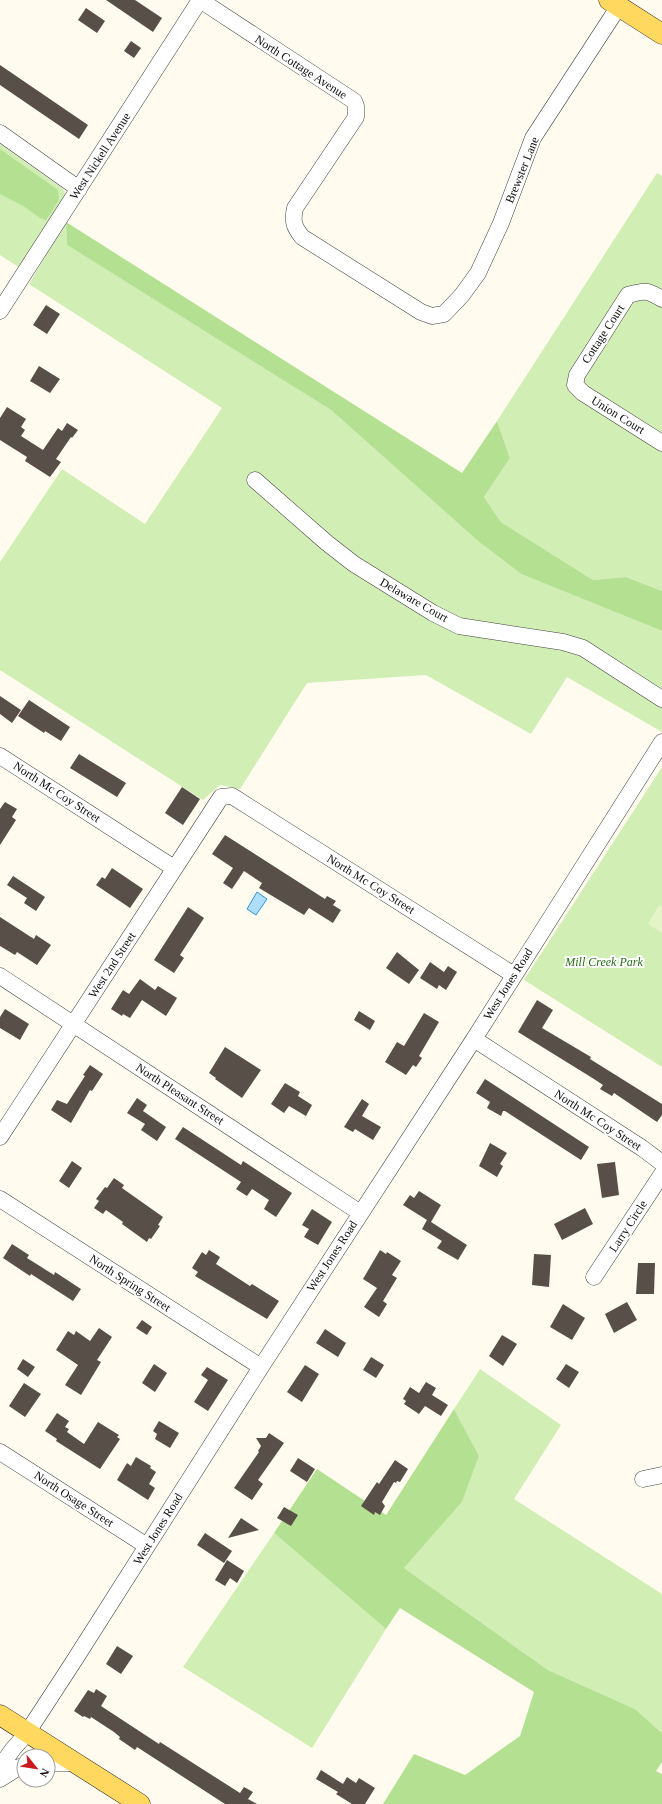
<svg xmlns="http://www.w3.org/2000/svg" width="662" height="1804" font-family="Georgia,serif">
  <rect width="100%" height="100%" fill="#fffcef"/>
  <path fill="#d1eeb4" d="M0,144L62,188L65,192L64,199L20,268L0,255Z
    M657,173L662,176V591L626,577L593,580L501,522L484,497L510,458L497,421Z
    M66,222L67,245L331,410L478,541L521,574L662,631V732L567,677L531,734L426,675L307,683L240,789L220,785L203,800L0,670V562L62,469L145,524L222,408L29,284Z
    M662,767V1067L524,980Z
    M480,1369L561,1425L514,1499L662,1594V1733L635,1709L548,1670L404,1568L462,1502L479,1456L454,1409Z
    M274,1533L386,1629L312,1748L183,1667Z"/>
  <path fill="#b4e092" d="M0,149L58,190L59,200L46,220L40,218L25,207L0,194Z
    M66,222L462,473L497,421L510,458L484,497L501,522L593,580L626,577L662,591V631L521,574L478,541L331,410L67,245Z
    M454,1409L479,1456L462,1502L404,1568L548,1670L635,1709L662,1733V1762L656,1771L662,1774V1804H383L414,1754L465,1775L520,1736L534,1692L400,1608L386,1629L274,1533L317,1469L386,1515Z"/>
  <path fill="#e4f4c7" d="M659,905L662,907V933L648,924Z"/>
  <path fill="#addefc" stroke="#2d94da" d="M257,892L267,899L256,915L247,909Z"/>
  <path fill="#584f49" d="M106,0H135L162,18L153,32Z
    M86,8L105,21L97,33L78,20Z
    M131,41L141,48L134,58L124,51Z
    M0,65L88,125L79,139L0,85Z
    M46,305L60,314L47,334L33,325Z
    M39,366L60,379L50,393L30,381Z
    M7,407L26,419L21,427L25,430L21,436L43,450L58,428L62,431L67,423L78,430L72,438L71,437L56,459L61,462L50,477L25,461L27,457L0,440V418Z
    M0,696L21,710L12,723L0,714Z
    M29,700L70,727L61,741L45,731L44,733L18,716Z
    M79,754L126,783L117,797L70,768Z
    M182,787L200,799L183,825L165,813Z
    M5,802L17,809L12,817L16,820L0,845V809Z
    M225,835L325,899L327,896L336,901L333,905L341,910L333,923L309,908L304,915L259,888L262,883L244,871L232,889L223,883L233,868L212,854Z
    M112,868L143,889L130,908L96,885L102,877L105,879Z
    M13,876L45,897L36,911L24,903L27,898L7,885Z
    M188,907L204,918L180,955L184,958L174,973L154,960Z
    M0,917L34,939L36,935L51,945L37,965L17,952L15,955L0,946Z
    M397,952L419,970L409,984L386,968Z
    M430,962L444,972L448,966L457,972L446,990L439,985L437,989L420,978Z
    M140,979L155,990L158,986L177,998L166,1016L142,1000L130,1018L123,1014L122,1016L111,1009L123,990L129,994Z
    M537,1000L553,1010L542,1028L591,1057L590,1059L662,1104V1115L657,1122L614,1093L612,1096L600,1089L603,1085L594,1079L518,1032Z
    M5,1009L29,1024L20,1040L0,1028V1017Z
    M359,1011L375,1021L370,1030L354,1020Z
    M424,1013L439,1022L419,1056L422,1058L416,1067L413,1065L406,1075L385,1062L397,1042L404,1046Z
    M225,1047L261,1070L242,1098L215,1079L216,1078L209,1073Z
    M90,1065L103,1074L92,1091L90,1090L71,1123L51,1110L57,1100L67,1104L85,1076L83,1075Z
    M485,1079L589,1147L581,1160L505,1111H503L501,1116L487,1108L490,1102L476,1093Z
    M285,1083L300,1092L298,1096L312,1105L306,1116L289,1106L284,1113L271,1104Z
    M137,1098L147,1105L143,1111L166,1127L157,1141L141,1130L145,1124L127,1113Z
    M362,1099L369,1104L362,1116L381,1127L373,1140L355,1129L353,1132L344,1127Z
    M183,1127L241,1165L243,1161L292,1193L276,1217L264,1209L269,1200L252,1189L247,1196L236,1189L241,1182L175,1139Z
    M490,1143L507,1153L500,1164L503,1166L497,1177L479,1166Z
    M72,1161L82,1168L69,1188L59,1181Z
    M615,1162L619,1195L602,1198L597,1164Z
    M114,1178L124,1185L122,1188L163,1217L158,1225L160,1226L151,1239L149,1238L147,1242L122,1224L123,1222L106,1210L103,1214L94,1208L99,1201L96,1199L105,1187L107,1188Z
    M419,1191L441,1205L431,1222L467,1245L458,1260L437,1248L442,1241L422,1229L427,1220L403,1205L410,1195L414,1198Z
    M585,1208L593,1224L562,1240L554,1224Z
    M312,1209L332,1222L318,1245L304,1237L309,1229L302,1225Z
    M12,1244L29,1255L27,1258L54,1275L55,1272L81,1289L73,1301L31,1274L30,1276L3,1258Z
    M209,1250L220,1257L216,1264L250,1286L252,1284L279,1301L267,1319L195,1276L198,1272L192,1268L202,1252L206,1255Z
    M380,1250L386,1254L387,1252L401,1261L392,1275L397,1278L383,1301L387,1304L379,1317L364,1307L377,1288L363,1279Z
    M534,1254L551,1255L549,1287L532,1285Z
    M638,1263H655L654,1294H636Z
    M627,1302L637,1320L614,1333L605,1314Z
    M563,1304L585,1318L572,1340L550,1327Z
    M142,1320L152,1327L147,1335L136,1328Z
    M99,1328L112,1337L97,1360L101,1362L81,1395L65,1385L78,1365L56,1350L68,1331L74,1335L76,1331L90,1341Z
    M325,1329L346,1343L338,1357L316,1343Z
    M502,1335L517,1344L503,1366L489,1356Z
    M371,1357L384,1365L376,1378L363,1370Z
    M23,1359L35,1367L28,1377L17,1369Z
    M154,1364L167,1373L155,1392L142,1383Z
    M566,1364L579,1372L569,1388L556,1379Z
    M305,1365L319,1374L302,1402L287,1392Z
    M207,1367L228,1380L208,1411L194,1402L208,1380L201,1375Z
    M426,1382L436,1388L432,1395L448,1405L441,1416L425,1406L419,1414L404,1404L406,1401L403,1399L410,1387L419,1393Z
    M24,1383L41,1394L25,1417L9,1406Z
    M57,1413L69,1421L65,1427L69,1429L67,1432L84,1444L98,1422L119,1435L117,1437L120,1439L100,1469L56,1441L57,1439L45,1431Z
    M159,1421L179,1433L170,1448L155,1439L157,1434L153,1431Z
    M269,1433L284,1443L258,1480L263,1484L252,1500L234,1488L259,1452L258,1451L261,1446L256,1438H266Z
    M136,1457L151,1466L150,1468L156,1472L149,1484L155,1488L148,1500L117,1480L127,1463L131,1466Z
    M298,1458L315,1469L307,1482L290,1471Z
    M395,1460L408,1469L400,1482L397,1481L396,1483L394,1482L382,1502L385,1506L380,1515L375,1512L374,1515L361,1506L377,1482L379,1484Z
    M284,1507L298,1515L291,1526L277,1518Z
    M241,1518L259,1530L228,1538Z
    M205,1533L232,1551L224,1563L197,1545Z
    M227,1560L244,1571L237,1583L230,1578L225,1586L215,1580Z
    M117,1646L133,1656L121,1674L106,1664Z
    M96,1689L107,1696L101,1706L159,1744L160,1742L240,1793L244,1787L253,1792L248,1799L257,1804H225L137,1747L135,1750L119,1739L120,1737L114,1732L91,1717L90,1719L84,1716L83,1717L74,1711L88,1690L94,1693Z
    M321,1770L343,1784L347,1777L356,1783L359,1778L375,1788L365,1804H352L336,1794L338,1792L316,1779Z"/>
  <g fill="none" stroke-linecap="round" stroke-linejoin="round">
    <defs>
      <path id="minor" d="M200,0L354,101L356,106V117L295,208C292,221 294,227 302,237L421,312L432,316L444,314L462,295L478,273L501,223L533,138L619,6
        M0,133L79,189
        M662,299C647,290 645,290 628,295L577,375L575,385L583,393L662,443
        M0,311L200,0
        M255,480L327,543L354,564L433,613L459,626L563,642L583,648L662,699
        M0,756L174,868
        M0,976L359,1212
        M474,1039L642,1148L662,1163
        M0,1137L221,797L232,796L514,975
        M0,1199L261,1367
        M594,1277L662,1174
        M0,1452L147,1546
        M643,1479L662,1475
        M48,1763H74
        M0,1767L13,1749L27,1733L72,1664L261,1367L474,1039L662,742
        M0,1779L19,1767L24,1766"/>
      <path id="major" d="M609,0L662,34
        M0,1715L140,1804"/>
    </defs>
    <use href="#minor" stroke="#414141" stroke-width="17"/>
    <use href="#major" stroke="#1f1f1f" stroke-width="21"/>
    <use href="#minor" stroke="#fff" stroke-width="16"/>
    <use href="#major" stroke="#ffd95f" stroke-width="20"/>
  </g>
  <g text-anchor="middle" stroke-width="4" stroke-linejoin="round" paint-order="stroke">
    <g font-size="12" fill="#0e0e0e" stroke="#fff">
      <text transform="translate(301 67) rotate(33)" y="4">North Cottage Avenue</text>
      <text transform="translate(100 156) rotate(-57)" y="4">West Nickell Avenue</text>
      <text transform="translate(522 170) rotate(-68)" y="4">Brewster Lane</text>
      <text transform="translate(603 334) rotate(-57)" y="4">Cottage Court</text>
      <text transform="translate(618 415) rotate(32)" y="4">Union Court</text>
      <text transform="translate(414 600) rotate(30)" y="4">Delaware Court</text>
      <text transform="translate(57 792) rotate(33)" y="4">North Mc Coy Street</text>
      <text transform="translate(371 884) rotate(32)" y="4">North Mc Coy Street</text>
      <text transform="translate(112 965) rotate(-57)" y="4">West 2nd Street</text>
      <text transform="translate(508 984) rotate(-58)" y="4">West Jones Road</text>
      <text transform="translate(180 1094) rotate(33)" y="4">North Pleasant Street</text>
      <text transform="translate(598 1120) rotate(33)" y="4">North Mc Coy Street</text>
      <text transform="translate(628 1226) rotate(-57)" y="4">Larry Circle</text>
      <text transform="translate(332 1256) rotate(-57)" y="4">West Jones Road</text>
      <text transform="translate(130 1283) rotate(33)" y="4">North Spring Street</text>
      <text transform="translate(74 1499) rotate(33)" y="4">North Osage Street</text>
      <text transform="translate(158 1529) rotate(-58)" y="4">West Jones Road</text>
    </g>
    <g font-size="12" font-style="italic" fill="#286c17" stroke="#fff">
      <text x="604" y="966">Mill Creek Park</text>
    </g>
  </g>
  <g transform="translate(36 1768) rotate(120)"><circle r="19" fill="#ffffff" stroke="#9f9f9f"/>
  <path d="M0-3L7 15L0 10L-7 15Z" fill="#cc181f"/>
  <text y="-6" font-size="11" font-weight="bold" text-anchor="middle" fill="#0e0e0e">N</text>
  </g>
</svg>
